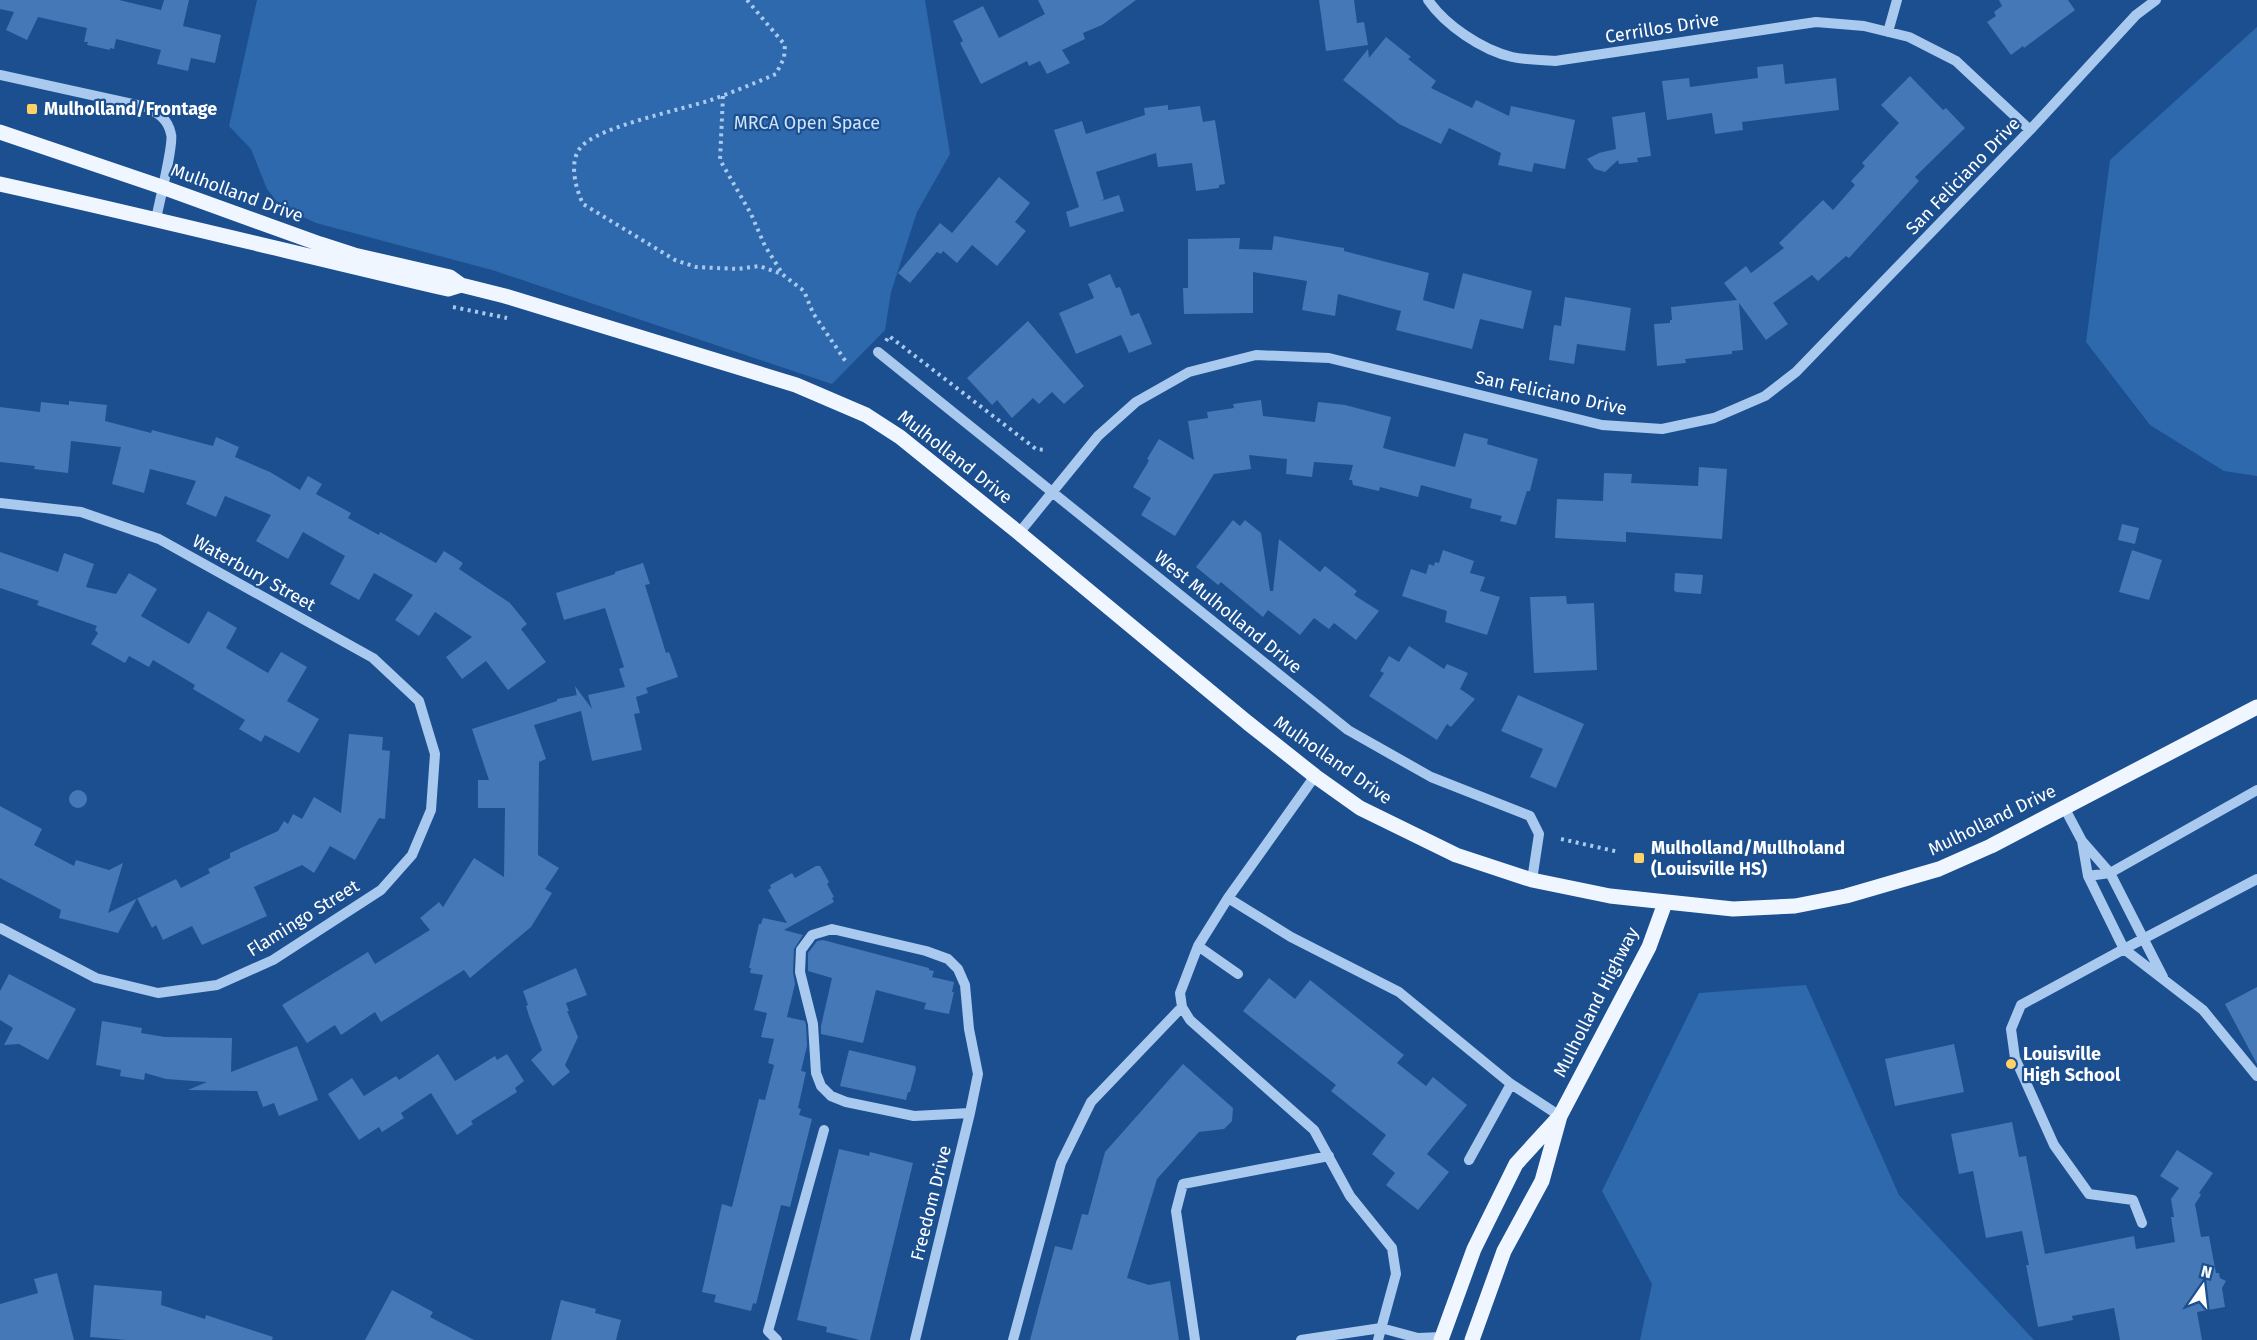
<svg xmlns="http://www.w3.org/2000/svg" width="2257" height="1340" font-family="'Fira Sans',sans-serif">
  <rect width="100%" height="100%" fill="#1b4f8f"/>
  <path fill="#2e69ad" d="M257,0H925L950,154L917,212L891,292L885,330L832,384L492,270L316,223L281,207L267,189L251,149L229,126Z
    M2257,27V476L2224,471L2150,425L2086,342L2110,160Z
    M1806,985L1899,1195L2034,1340H1640L1652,1284L1602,1191L1699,993Z"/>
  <path fill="#4478b7" d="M0,0H119L161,10L164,0H189L183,26L221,35L215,63L191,58L188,71L157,64L161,50L116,39L114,49L110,48V50L87,45L88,42H84L87,28L38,17L27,40L6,30L14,12L0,9Z
    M1038,0H1136L1102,25L1083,33L1085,39L1062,50L1070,63L1047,74L1040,61L1029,66L1027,61L981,84L960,43L963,41L953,21L983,6L999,38L1045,14Z
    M1319,0H1354L1357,23L1364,22L1368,45L1326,51Z
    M1999,0H2068L2075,10L2024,48L2023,46L2011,55L1987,22L1996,16L1994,12L2002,6Z
    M1386,37L1411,57L1408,59L1436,81L1431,88L1472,108L1476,100L1509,116L1511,106L1575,120L1565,169L1534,163L1532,172L1498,165L1501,153L1449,128L1441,144L1399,124L1343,80L1368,49L1369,58Z
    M1783,64L1785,84L1836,78L1839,110L1742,122L1743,130L1715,134L1712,113L1667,120L1662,81L1689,78L1690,87L1758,78L1757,67Z
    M1910,76L1943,110L1946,108L1965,128L1915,177L1919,181L1849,258L1846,256L1818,281L1812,275L1773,303L1788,324L1766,340L1739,303L1743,350L1732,351V354L1685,359L1686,363L1657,366L1654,324L1670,323V320H1672L1671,307L1737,300L1724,283L1746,266L1751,273L1784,248L1779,243L1823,200L1833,210L1855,185L1851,181L1865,166L1862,163L1899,123L1881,105Z
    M1168,105V110L1200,106L1203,122L1215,120L1225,184L1219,185V188L1196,191L1192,163L1158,167L1156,153L1096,172L1104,199L1101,201L1119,195L1124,211L1070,227L1066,212L1079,207L1054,130L1082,121L1086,134L1145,115L1144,108Z
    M1645,112L1651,156L1637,158L1638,162L1619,164L1618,160L1605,172L1595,169L1587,159L1599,153L1616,149L1612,117Z
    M999,177L1030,203L1015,222L1026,231L997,266L972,245L957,263L943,251L941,254L937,252L910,283L898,273L940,223L952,233Z
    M1274,236L1344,248V251L1429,273L1423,300L1454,309L1463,273L1532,291L1523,329L1480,319L1472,349L1396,330L1401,311L1338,294L1335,316L1302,310L1307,281L1253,272V313L1184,314L1183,288H1188V239L1240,238L1239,249L1272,250Z
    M1110,274L1116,288L1120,287L1131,316L1139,313L1152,344L1129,353L1121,335L1076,354L1059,313L1094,298L1088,284Z
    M1565,297L1631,308L1625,351L1577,344L1574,364L1549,360L1554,325L1561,326Z
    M1028,321L1084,386L1064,404L1052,392L1039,404L1033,398L1012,418L997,400L992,405L967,378Z
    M1261,400L1263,416L1315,422L1318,402L1345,405L1391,417L1383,448L1455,467L1464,433L1488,439L1487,444L1538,459L1530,491H1527L1516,525L1500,521L1502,516L1470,508L1472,499L1421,485L1418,497L1380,487L1379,491L1353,485L1352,480H1349L1353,465L1314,462L1312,477L1286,474L1287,459L1249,455L1251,469L1214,474L1175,536L1141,515L1151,498L1133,487L1147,464L1149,460L1147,459L1159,439L1194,460L1188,421L1208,418L1207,412L1234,408L1233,404Z
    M69,401L107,405L105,421L151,433L152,430L213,446L216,437L239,447L235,457L270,472L300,490L308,476L322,484L316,494L351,513L348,518L379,535L380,532L436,563L444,551L463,563L459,569L510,603L527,624L521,629L546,662L508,690L486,661L462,679L446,657L472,637L435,612L419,636L395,620L413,595L374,573L359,600L330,584L345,556L303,532L288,559L256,541L271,515L225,496L216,517L186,504L196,481L150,469L144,493L112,484L121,447L71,441L68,473L34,469L35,466L0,462V407L40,412L41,402L69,405Z
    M1699,467L1727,469L1722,539L1626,532V542L1555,538L1557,499L1603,501L1604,473L1632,474L1631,483L1698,486Z
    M1233,520L1240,526L1245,520L1261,533L1270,591H1273L1279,539L1320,572L1325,566L1357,591L1354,595L1379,611L1356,640L1334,623L1329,629L1314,618L1300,635L1268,610L1263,617L1221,582L1218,585L1196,567Z
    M2122,524L2139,528L2135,544L2118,540Z
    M1443,550L1474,561L1470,573L1485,577L1480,591L1500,597L1487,635L1445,622L1447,611L1402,596L1411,569L1426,574L1429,564L1434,566L1435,562L1439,563Z
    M2132,550L2162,560L2149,600L2119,592Z
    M0,552L58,572L64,553L94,564L86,587L116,594L129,573L157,589L141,616L189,644L208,611L237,628L226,648L268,673L281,652L307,667L287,701L319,719L299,753L265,735L261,742L239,729L245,720L193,689L195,685L153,660L149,667L129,656L125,663L91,644L98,633L95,630L97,626L37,605L39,601L0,588Z
    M643,563L650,584L645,585L666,653L669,652L678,677L646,688L648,693L636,697L640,713L634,714L642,750L592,761L581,711L534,725L546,759L539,762L538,855L559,868L545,889L552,893L531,927L470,978L464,970L381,1022L375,1012L341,1035L335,1025L307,1043L282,1005L368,952L375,964L430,930L420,918L439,902L443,907L474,858L504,877L505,808H478V780H489L472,729L557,701V699L577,695V697L575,686L592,709L588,695L625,687L619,669L624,667L605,608L564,620L556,593L615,574V572Z
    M1675,573L1703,575L1701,594L1676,592L1674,590Z
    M1566,596L1567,604L1594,603L1597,670L1534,673L1530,597Z
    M1409,646L1444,669L1447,664L1468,673L1460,689L1475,699L1451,727L1447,724L1437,740L1369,696L1384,673L1380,671L1389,656L1399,662Z
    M1518,695L1584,724L1556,788L1530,777L1543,749L1501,731Z
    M349,734L383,737L382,750L390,751L385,819L379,818L355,860L330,846L314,873L302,865L254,887L267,916L202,945L192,926L163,940L156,925L152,928L137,898L118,933L59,918L61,910L0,878V806L42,829L34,845L74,866L76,860L109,870L123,863L108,913L176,879L181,888L210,873L208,869L230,858V853L278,831L284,821L288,824L293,814L302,819L314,797L341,813Z
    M69 799a9 9 0 1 1 18 0a9 9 0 1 1-18 0Z
    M816,866H820L829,882L827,884L834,897L832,898L834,902L784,930L803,935L794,949L793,972L795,984L787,1017L805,1021L806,1025L807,1046L801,1071L806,1072L798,1108L801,1109L799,1115L812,1119L790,1207L781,1205L756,1304L753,1303L751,1311L714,1302L716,1295L702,1292L722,1204L732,1207L759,1099L765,1100L774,1065L768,1063L774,1039L761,1037L767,1013L754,1010L763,975L750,973L751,968H749L759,924H761L763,918L787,923L768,890L771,888L770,885L792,873L795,878Z
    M823,940L929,968V970L934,971L932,977L954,982L952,992H954L949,1014L924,1009L926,1003L876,990L863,1043L821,1034V1026L832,978L808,971V953L817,941Z
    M576,968L587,995L566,1003L569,1011H567L578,1037L565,1065L570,1072L553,1086L531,1060L542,1050L529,1016L526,1006L528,1005L523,991Z
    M9,974L76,1009L48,1060L19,1044L4,1045L13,1028L0,1020V991Z
    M1269,978L1295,999L1310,980L1404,1055L1397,1063L1426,1086L1433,1077L1467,1105L1427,1154L1449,1172L1418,1210L1386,1185L1395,1173L1372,1154L1386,1135L1331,1091L1336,1085L1243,1011Z
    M2257,987V1064L2225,1004Z
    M102,1021L142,1028L141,1033L165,1037L232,1038L231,1072L297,1046L318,1100L279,1116L274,1103L263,1107L257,1091L188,1090L207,1082L166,1079L145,1073L144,1080L120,1076L121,1070L96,1065Z
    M1954,1044L1964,1092L1895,1106L1885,1059Z
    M849,1050L915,1066L916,1069L910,1092H908L906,1100L840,1086Z
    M438,1054L455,1081L495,1056L497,1060L507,1054L524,1081L515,1088L517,1092L471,1121L473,1124L457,1135L431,1093L401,1113L404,1118L382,1132L379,1127L359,1140L328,1094L352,1078L364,1096L396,1076L399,1080Z
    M1183,1064L1233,1108L1232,1121L1224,1129L1199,1132L1157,1179L1127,1278L1149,1285L1170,1281L1179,1340H1030L1055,1246L1072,1250L1082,1214L1088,1215L1105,1152Z
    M2012,1122L2019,1157L2026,1156L2045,1254L2134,1236L2136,1249L2175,1242L2171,1217H2174L2171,1199L2179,1188L2160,1176L2177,1150L2213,1173L2199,1193L2201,1195L2195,1204L2201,1237L2209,1236L2216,1273H2219L2220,1278L2226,1281L2222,1288L2225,1307L2197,1312L2202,1340H2120L2114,1308L2072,1316L2073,1320L2038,1327L2026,1265H2029L2022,1231L1986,1238L1973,1171L1959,1174L1951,1134Z
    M839,1149L869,1156L870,1152L913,1163L870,1340H860L826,1332L827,1327L797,1320Z
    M57,1273L74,1340H0V1304L38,1293L34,1279Z
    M94,1285L162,1291L161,1305L205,1319L206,1315L273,1337L272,1340H127L90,1337Z
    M392,1290L433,1312L430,1317L474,1340H365Z
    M561,1300L596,1309L595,1313L621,1320L616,1340H551Z"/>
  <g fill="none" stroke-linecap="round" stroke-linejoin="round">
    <path stroke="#a9c9ee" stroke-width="4" stroke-dasharray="3 4.5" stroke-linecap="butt" d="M747,0L785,45L784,58L776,74C755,83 733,92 711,100C684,109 597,127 581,147C568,162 576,189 583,204L675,260L696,267L738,269L759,266L782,274L804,291L813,313L846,362
      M723,96L720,160L751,214L765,246L782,273
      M453,307L507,318
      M886,341L889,336L1036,449L1046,450
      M1561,839L1619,852"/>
    <path stroke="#a9c9ee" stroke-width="10" d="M1428,0C1445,25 1482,50 1512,57C1526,60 1541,60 1555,61L1816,22L1864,26L1909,37L1956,61L2030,130
      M1888,32L1897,0
      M0,75L146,107C158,113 168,119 171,134C174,143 159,204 156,219
      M878,352L1348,730L1431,777L1530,816L1539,834L1532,880
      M0,503L81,512L159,539L373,658L419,701L435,754L431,810L412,855L381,890L273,960L217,985L158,993L96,978L0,928
      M1019,533L1098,436L1136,402L1189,372L1256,355L1329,358L1602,425L1662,429L1714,418L1765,396L1796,372L2030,130L2136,15L2156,0
      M1315,776L1228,898L1198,946L1180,993L1182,1007L1190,1020L1314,1130L1350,1196L1392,1248L1396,1274L1378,1340
      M2064,807L2082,841L2110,873L2163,977
      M2082,841L2088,876L2124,949L2021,1005L2011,1029L2015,1058L2054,1145L2089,1194L2133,1200L2142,1223
      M2088,876L2110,873L2257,790
      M2257,879L2124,949L2203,1010L2257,1076
      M1228,898L1291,937L1399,992L1511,1084L1560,1116
      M1198,946L1238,974
      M1469,1160L1511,1084
      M777,1340L768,1331L824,1130
      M915,1340L970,1113L978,1074L969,1029L965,985L958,969L948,959L926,951L832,929L812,935L801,950L800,972L813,1024L816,1073L821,1086L831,1096L846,1102L914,1116L970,1113
      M1013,1340L1061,1163L1091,1102L1182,1007
      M1195,1340L1176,1211L1183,1184L1329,1156
      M1301,1340L1381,1328L1418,1338L1442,1337"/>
    <path stroke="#f0f6ff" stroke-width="15" d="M0,132L162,187L320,244L354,255L450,277L461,285L505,296L796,385L866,415L900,437L1019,533L1248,723L1315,776L1360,808L1456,855L1532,880L1610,896L1733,909L1795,906L1846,896L1939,869L1991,846L2257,707
      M0,184C150,217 298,254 448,289L461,285
      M1441,1340L1474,1249L1516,1164L1558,1118
      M1472,1340L1504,1251L1542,1181L1560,1116L1649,947L1665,903"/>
  </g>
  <g fill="#ffd166" stroke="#1b4f8f" stroke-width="2">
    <rect x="26" y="103" width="12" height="12" rx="3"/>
    <rect x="1633" y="852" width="12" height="12" rx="3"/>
    <circle cx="2011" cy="1064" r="6"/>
  </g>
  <g text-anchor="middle" stroke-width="4.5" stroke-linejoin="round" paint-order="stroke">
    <g font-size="18" fill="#fff" stroke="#1b4f8f">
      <text transform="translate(1662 28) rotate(-9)" y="6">Cerrillos Drive</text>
      <text transform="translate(1963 176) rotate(-46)" y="6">San Feliciano Drive</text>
      <text transform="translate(237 193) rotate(20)" y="6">Mulholland Drive</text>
      <text transform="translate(1551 393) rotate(12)" y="6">San Feliciano Drive</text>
      <text transform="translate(955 457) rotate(38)" y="6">Mulholland Drive</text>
      <text transform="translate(254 573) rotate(29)" y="6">Waterbury Street</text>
      <text transform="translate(1228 612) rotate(39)" y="6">West Mulholland Drive</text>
      <text transform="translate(1333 760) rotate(35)" y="6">Mulholland Drive</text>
      <text transform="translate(1992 820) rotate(-26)" y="6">Mulholland Drive</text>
      <text transform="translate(303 918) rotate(-32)" y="6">Flamingo Street</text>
      <text transform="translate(1596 1002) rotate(-63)" y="6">Mulholland Highway</text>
      <text transform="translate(931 1203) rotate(-76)" y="6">Freedom Drive</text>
    </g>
    <g font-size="18" font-weight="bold" fill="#fff" stroke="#1b4f8f" text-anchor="start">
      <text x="44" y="115">Mulholland/Frontage</text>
      <text x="1651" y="854">Mulholland/Mullholand<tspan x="1651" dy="21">(Louisville HS)</tspan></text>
      <text x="2023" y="1060">Louisville<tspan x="2023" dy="21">High School</tspan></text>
    </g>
    <g font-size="18" fill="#cfe3fa" stroke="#1b4f8f">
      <text x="807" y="129">MRCA Open Space</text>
    </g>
  </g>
  <g transform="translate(2203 1286) rotate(14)" stroke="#1b4f8f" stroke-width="4.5" paint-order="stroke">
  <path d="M0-4.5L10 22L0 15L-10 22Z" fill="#ffffff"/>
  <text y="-9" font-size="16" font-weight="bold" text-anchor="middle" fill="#ffffff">N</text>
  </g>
</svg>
